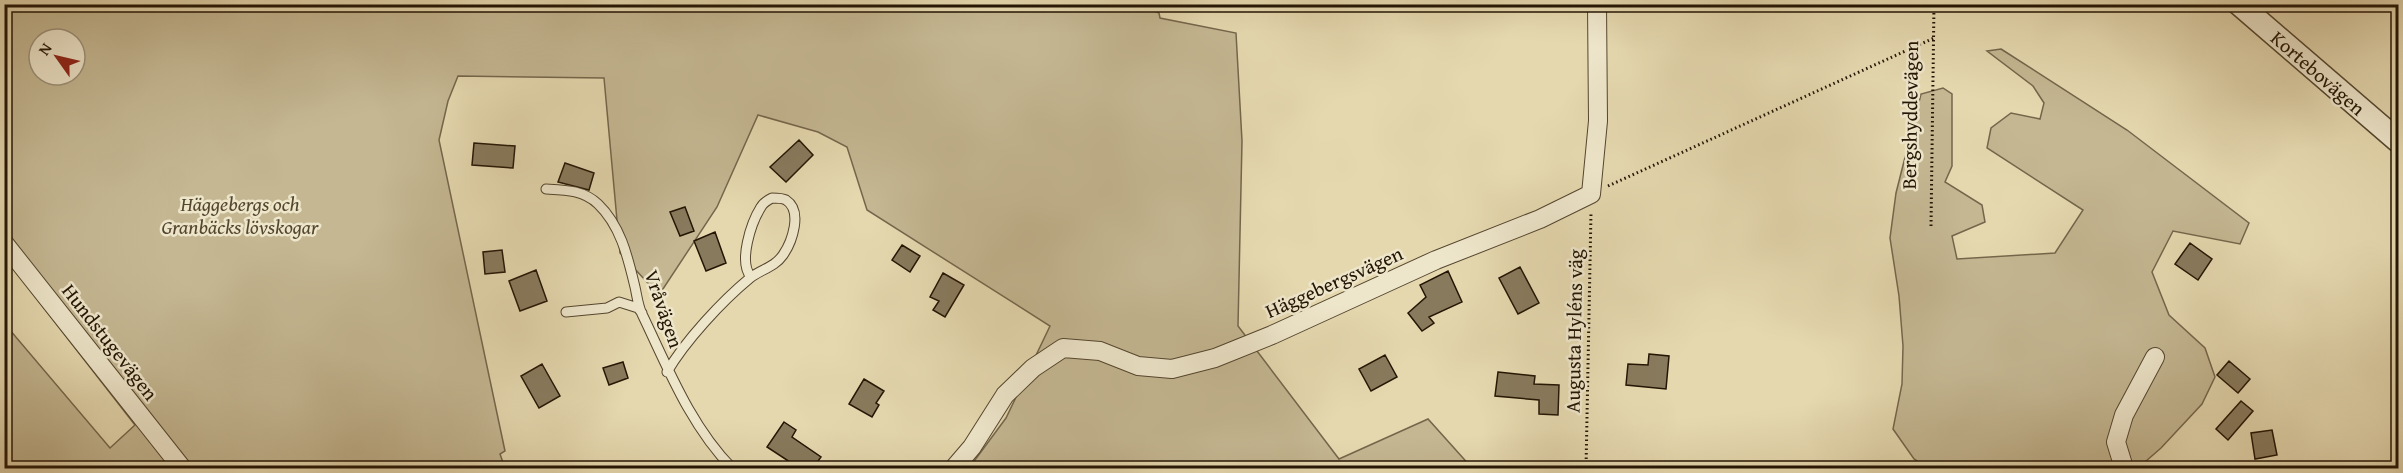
<svg xmlns="http://www.w3.org/2000/svg" width="2403" height="473" font-family="'Gentium Book Plus',serif">
  <rect width="100%" height="100%" fill="#e5d8af"/>
  <filter id="stains"><feTurbulence type="fractalNoise" baseFrequency=".00333" numOctaves="4"/><feColorMatrix values="0 0 0 0 .2 0 0 0 0 .09 0 0 0 0 .02 0 0 0 .5 -.17"/></filter>
  <radialGradient id="worn" r=".72"><stop offset=".6" stop-color="#630" stop-opacity="0"/><stop offset="1" stop-color="#630" stop-opacity=".3"/></radialGradient>
  <path fill="#c4b792" stroke="#74664b" stroke-width="1.5" fill-rule="evenodd" d="M5,5H1144L1159,13L1160,18L1236,33L1242,141L1238,326L1339,459L1428,419L1472,468H969L1006,418L1050,326L867,210L847,147L818,132L758,115L717,207L659,295L620,253L604,78L458,76L448,101L439,140L505,451L500,454L505,468H328L325,464L319,468H5L4,323L110,448L135,425L5,258ZM39,39H75V75H39Z
    M2001,49L2127,130L2249,223L2240,244L2173,231L2152,272L2169,315L2205,348L2215,377L2202,404L2161,448L2138,468H1928L1914,459L1893,429L1902,384L1903,346L1899,296L1890,238L1896,193L1921,94L1943,88L1952,94V166L1945,182L1982,205L1985,222L1952,236L1957,259L2055,253L2083,210L1987,148L1991,128L2011,113L2040,119L2044,103L2033,86L1987,51Z"/>
  <path fill="#887a5d" stroke="#231504" stroke-width="1.5" d="M799,140L813,155L786,182L770,167Z
    M474,143L515,146L513,168L472,165Z
    M565,163L594,173L589,190L558,182Z
    M685,207L694,231L680,236L670,212Z
    M715,232L726,263L706,271L694,241Z
    M2190,243L2212,259L2198,280L2175,264Z
    M902,245L920,256L910,272L892,260Z
    M502,250L505,272L485,274L483,252Z
    M1520,267L1539,303L1518,314L1499,278Z
    M536,270L547,301L520,311L509,281Z
    M1448,271L1462,302L1429,317L1434,323L1422,331L1408,313L1426,297L1420,285Z
    M943,273L964,285L945,317L933,310L939,301L930,297Z
    M1649,354L1669,356L1666,389L1626,385L1628,364L1648,365Z
    M1385,355L1397,377L1371,391L1359,369Z
    M2229,361L2250,379L2238,393L2217,375Z
    M623,362L628,378L609,385L603,368Z
    M542,364L560,396L539,408L521,376Z
    M1498,372L1535,376L1534,384L1559,385L1558,415L1539,414V400L1495,396Z
    M864,379L884,391L876,403L879,405L872,417L849,404Z
    M2241,401L2253,411L2228,440L2216,429Z
    M784,422L796,430L792,437L821,457L813,468H799L767,447Z
    M2272,430L2277,455L2255,459L2251,433Z"/>
  <g fill="none" stroke-linecap="round" stroke-linejoin="round">
    <defs>
      <path id="service" d="M546,189C565,190 583,190 598,204C621,226 628,258 635,287C637,296 638,306 642,314C668,368 690,425 732,468
        M566,312L607,308L619,302L638,308L642,313
        M667,372C685,341 722,301 750,278C761,269 774,268 783,255C792,242 803,211 786,200C782,198 776,198 772,198C768,200 763,203 761,207C751,223 738,262 751,277"/>
      <path id="minor" d="M4,243L182,468
        M954,468L972,447L1005,395L1033,368L1063,348L1100,351L1138,366L1172,369L1215,358L1272,335L1436,260L1540,219L1591,194L1598,121L1597,4
        M2124,468L2116,442L2124,415L2155,357"/>
      <path id="tertiary" d="M2239,4L2398,141"/>
    </defs>
    <use href="#service" stroke="#54462f" stroke-width="11"/>
    <use href="#minor" stroke="#54462f" stroke-width="20"/>
    <use href="#tertiary" stroke="#54462f" stroke-width="25"/>
    <path stroke="#231504" stroke-width="3" stroke-dasharray="1.5 3" stroke-linecap="butt" d="M4,10L7,4
      M1608,186L1934,38
      M1931,226L1934,4
      M1586,468L1591,212"/>
    <use href="#service" stroke="#eee6cb" stroke-width="9"/>
    <use href="#minor" stroke="#eee6cb" stroke-width="18"/>
    <use href="#tertiary" stroke="#eee6cb" stroke-width="22"/>
  </g>
  <g text-anchor="middle" stroke-width="5" stroke-linejoin="round" paint-order="stroke">
    <g font-size="20" fill="#231504" stroke="#eee6cb">
      <text transform="translate(2318 73) rotate(41)" y="7">Kortebovägen</text>
      <text transform="translate(1910 115) rotate(-89)" y="7">Bergshyddevägen</text>
      <text transform="translate(1334 282) rotate(-24)" y="7">Häggebergsvägen</text>
      <text transform="translate(664 309) rotate(71)" y="7">Vråvägen</text>
      <text transform="translate(1574 331) rotate(-89)" y="7">Augusta Hyléns väg</text>
      <text transform="translate(110 342) rotate(52)" y="7">Hundstugevägen</text>
    </g>
    <g font-size="20" font-style="italic" fill="#53462f" stroke="#eee6cb">
      <text x="240" y="211">Häggebergs och<tspan x="240" dy="23">Granbäcks lövskogar</tspan></text>
    </g>
  </g>
  <rect width="2403" height="473" fill="none" stroke="#e5d8af" stroke-width="24"/>
  <rect x="6" y="6" width="2391" height="461" fill="none" stroke="#231504" stroke-width="3"/>
  <rect x="12" y="12" width="2379" height="449" fill="none" stroke="#231504" stroke-width="1.5"/>
  <g transform="translate(57 57) rotate(304)"><circle r="28" fill="#eee6cb" stroke="#9d927b" stroke-width="1.5"/>
  <path d="M0-4.5L10 22L0 15L-10 22Z" fill="#8f2418"/>
  <text y="-9" font-size="16" font-weight="bold" text-anchor="middle" fill="#231504">N</text>
  </g>
  <rect width="100%" height="100%" filter="url(#stains)"/>
  <rect width="100%" height="100%" fill="url(#worn)"/>
</svg>
